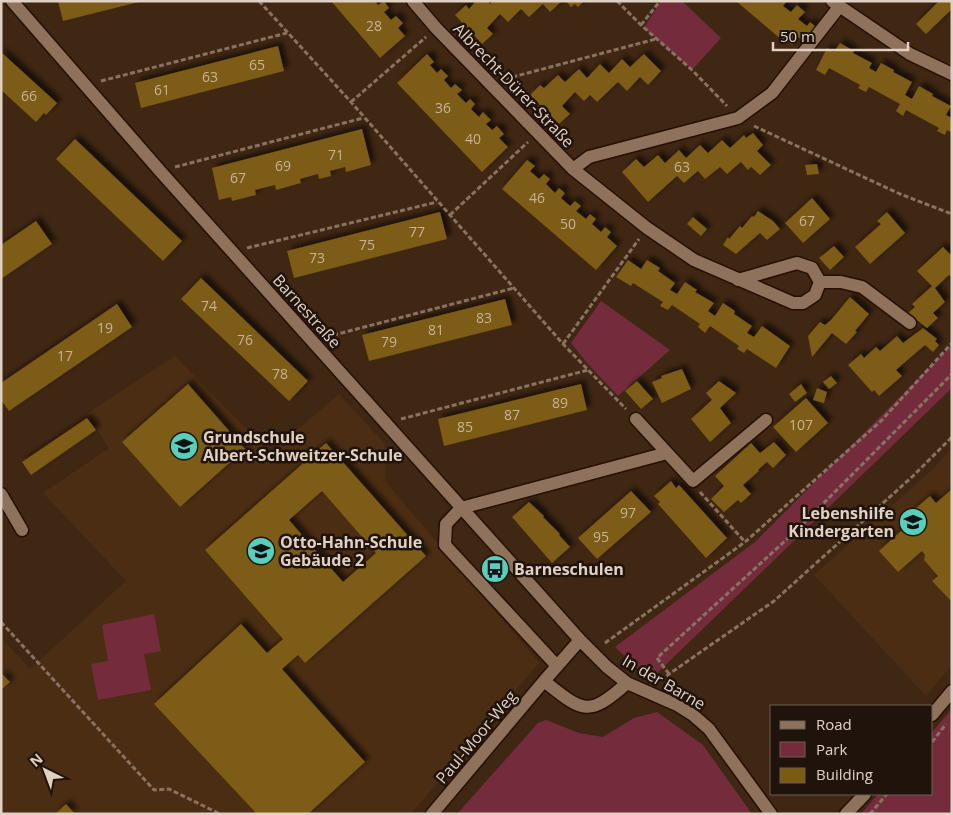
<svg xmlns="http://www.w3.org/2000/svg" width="953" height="815" font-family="'Open Sans',sans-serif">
  <defs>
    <filter id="shadow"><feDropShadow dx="4.5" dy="-4.5" stdDeviation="2.5" flood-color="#0009"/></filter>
  </defs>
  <rect width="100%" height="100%" fill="#402713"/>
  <path fill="#4b2d13" d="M175,356L270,453L339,394L385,444L386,482L539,663L411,814H1V637L30,669L126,581L43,493L109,448L86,414Z
    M952,448V665L926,696L814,575L933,469Z"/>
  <path fill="#742c3c" d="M661,1H682L721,38L692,70L644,28Z
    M601,301L670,350L618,396L587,363L571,343Z
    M952,345V388L650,680L615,647L755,542Z
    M154,614L161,651L144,654L151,690L98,700L91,664L108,661L102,625Z
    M952,709V814H861L878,794H932V732Z
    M657,712L703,745L752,814H457L538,723L546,720L579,733L603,737L634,718Z"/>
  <path fill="#7b5b12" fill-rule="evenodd" filter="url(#shadow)" d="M58,1H139V2L63,21Z
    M331,1H375L378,5L384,1L389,8L384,12L391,20L396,16L403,23L398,28L405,36L380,58Z
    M476,1H488L490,4L493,1H562L550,12L543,4L529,17L521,9L508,22L500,14L487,28L493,34L482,44L455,15L466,5L469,9Z
    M566,1H584L578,7L575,4L571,7Z
    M736,1H787L783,6L791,12L797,5L805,12L798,19L807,26L810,22L816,27L804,42L798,37L792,45L784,39L783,41Z
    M939,1H952V9L926,34L916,24Z
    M840,43L854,51L853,53L872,63L869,68L876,72L881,63L894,70L893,72L912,82L905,95L912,99L919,86L933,94L932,96L951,106L946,115L952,118V133L947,130L945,135L937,131L939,128L906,110L903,116L896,111L900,104L869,87L866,92L858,88L860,85L829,68L825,75L816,70L827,48L834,52Z
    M278,46L284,71L141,108L135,83Z
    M1,52L57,103L46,115L44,113L36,122L1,90Z
    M427,54L434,62L430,65L437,73L441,69L448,76L444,80L451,88L455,84L462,90L457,94L466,103L470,99L475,104L471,109L479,117L483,112L491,120L486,124L492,130L497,126L504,134L499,138L508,147L482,172L397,83Z
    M644,54L661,71L648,85L640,77L627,91L618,82L597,102L590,95L584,101L575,92L562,106L570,114L559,124L530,95L540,85L544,88L558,75L565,82L579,69L587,78L600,64L609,73L622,59L630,67Z
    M362,129L371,165L346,172L345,167L330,171L331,176L319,179L318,174L300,179L301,183L276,190L275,185L255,190L256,195L232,201L231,197L219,200L212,168Z
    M753,133L763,145L757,151L771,165L760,175L751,167L748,170L741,162L727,174L720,167L705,179L698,171L684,183L677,176L648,202L622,172L636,159L644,167L658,155L665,163L679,150L686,158L700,145L708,153L722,140L730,148L744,135L746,138Z
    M75,139L182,241L163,261L56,159Z
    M527,160L535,166L530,171L539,179L544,174L550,179L546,184L555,193L559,188L565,193L561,198L570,206L575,201L581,206L576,211L586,219L590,214L596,219L592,224L601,232L605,227L611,232L607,237L617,246L596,270L502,189Z
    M817,164L819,174L807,175L805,165Z
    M812,198L830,219L803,243L785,223Z
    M758,211L773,221L780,229L767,240L760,233L736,254L723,245L728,237L729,239L740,226L742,228L752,216L754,217Z
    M440,212L447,239L294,278L287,251Z
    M887,212L905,233L870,264L855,247L881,224L877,221Z
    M693,217L707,229L701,236L687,224Z
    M36,221L52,244L1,279V245Z
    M834,246L844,257L830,270L819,258Z
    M943,247L952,256V278L949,275L935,288L945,302L933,313L938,318L927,328L908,313L915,307L912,304L932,286L917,271Z
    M628,260L641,269L647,260L660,268L658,271L675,283L670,290L677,294L685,282L697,290L695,292L714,303L708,311L715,316L723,303L735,311L734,314L752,326L747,333L754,337L762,326L790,346L776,368L747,349L744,353L737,349L739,346L710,326L705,333L698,327L700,324L672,305L668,310L660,306L663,302L633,283L631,286L616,277Z
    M201,278L308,381L289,401L181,299Z
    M850,297L869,314L855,331L857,332L846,344L832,333L812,357L808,336L820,322L825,325L831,320Z
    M505,299L512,325L369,361L362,335Z
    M117,304L132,327L9,411L1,400V383Z
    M923,328L937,339L935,341L939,345L933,352L925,345L896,370L902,376L879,396L874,390L872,392L848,365L861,354L864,358L876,347L880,351L897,336L903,343Z
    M682,369L691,389L662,403L652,382L662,378L661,376Z
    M831,376L837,383L829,389L823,382Z
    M637,381L653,399L641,409L625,391Z
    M719,381L736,393L720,408L731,423L710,442L691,419L712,400L706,393Z
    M188,384L245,449L180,507L122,442Z
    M581,384L587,410L444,446L438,419Z
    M801,384L807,393L795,402L789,394Z
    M817,388L827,392L824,403L813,400Z
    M806,398L828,423L796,452L773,427Z
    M87,418L96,430L31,475L22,462Z
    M774,442L786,455L773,468L767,462L758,470L759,471L743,485L751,494L741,503L738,500L724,512L711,499L724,486L715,476L751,443L760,453Z
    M326,443L426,556L305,663L298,655L282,669L365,762L308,814H257L154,704L241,624L267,653L283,639L205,550ZM322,491L376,553L343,582L289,520Z
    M671,481L676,488L679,485L727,538L706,558L658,504L660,502L654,496Z
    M952,489V602L932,581L938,576L924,560L925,555L922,551L898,572L879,551L914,519L909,514L930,496L936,503Z
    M631,491L651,512L597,559L578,538Z
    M529,502L544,516L543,517L560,534L559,535L570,547L552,563L512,517Z
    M1,673L10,682L1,690Z
    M66,804L75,814H55Z"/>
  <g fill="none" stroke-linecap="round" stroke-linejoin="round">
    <defs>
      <path id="minor" d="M12,1L160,171L580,640L607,667L627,683L677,705L693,715L709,729L771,814
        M413,1L436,28L573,169L647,228L694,260L793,303H803L815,295L820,282L812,268L797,263L738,280
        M832,1L910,54L952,74
        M573,169L589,157L738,118L772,93L839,7
        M820,282H841L862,287L910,323
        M636,419L693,481L766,420
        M1,494L22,530
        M580,640L544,681C583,712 588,718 627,683
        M557,666L445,545L446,524L461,508L667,453
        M932,715L952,691
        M432,814L544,681
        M846,814L865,794"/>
    </defs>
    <use href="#minor" stroke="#260f00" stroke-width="15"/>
    <path stroke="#887362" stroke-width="3" stroke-dasharray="5 2.5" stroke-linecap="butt" d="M259,1L351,102L563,344L626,409
      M617,1L641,25L692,70L727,106
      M641,25L660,1
      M505,79L656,39
      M101,81L287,33
      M351,102L426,37
      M754,126L900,194L952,214
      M175,167L363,118
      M450,215L528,142
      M247,248L437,202
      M326,337L514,288
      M563,344L639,239
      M401,419L588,370
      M700,492L745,542
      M1,622L154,790L169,789L220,814
      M605,643L745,542L881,421L952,343
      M669,674L657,658L797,530L952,374
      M661,681L669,674L774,601L913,476L952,437
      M932,742L946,724
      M870,814L887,794"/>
    <use href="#minor" stroke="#8f725c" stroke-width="12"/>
  </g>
  <defs>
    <symbol id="school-disc" viewBox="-11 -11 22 22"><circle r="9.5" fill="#5acebd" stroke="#1f130b"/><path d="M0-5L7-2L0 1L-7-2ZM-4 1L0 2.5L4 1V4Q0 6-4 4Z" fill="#111"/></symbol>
    <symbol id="bus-disc" viewBox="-11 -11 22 22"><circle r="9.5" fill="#5acebd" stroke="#1f130b"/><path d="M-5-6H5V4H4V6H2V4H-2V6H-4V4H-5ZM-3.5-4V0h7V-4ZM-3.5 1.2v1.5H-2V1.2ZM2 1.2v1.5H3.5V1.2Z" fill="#111"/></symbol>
  </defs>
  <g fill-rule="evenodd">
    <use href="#school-disc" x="168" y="430" width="32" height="32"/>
    <use href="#school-disc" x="897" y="506" width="32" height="32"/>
    <use href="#school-disc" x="245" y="535" width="32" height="32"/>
    <use href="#bus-disc" x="479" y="553" width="32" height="32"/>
  </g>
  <g text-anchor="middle" stroke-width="5" stroke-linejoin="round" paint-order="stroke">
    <g font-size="14" fill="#c8b398">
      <text x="374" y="31">28</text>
      <text x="257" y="70">65</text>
      <text x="210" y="82">63</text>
      <text x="162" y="95">61</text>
      <text x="29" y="101">66</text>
      <text x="443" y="113">36</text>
      <text x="473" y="144">40</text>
      <text x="336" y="160">71</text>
      <text x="283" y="171">69</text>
      <text x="682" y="172">63</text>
      <text x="238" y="183">67</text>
      <text x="537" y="203">46</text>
      <text x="807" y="226">67</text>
      <text x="568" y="229">50</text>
      <text x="417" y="237">77</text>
      <text x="367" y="250">75</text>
      <text x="317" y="263">73</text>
      <text x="209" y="311">74</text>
      <text x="484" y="323">83</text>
      <text x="105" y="333">19</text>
      <text x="436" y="335">81</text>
      <text x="245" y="345">76</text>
      <text x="389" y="347">79</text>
      <text x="65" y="361">17</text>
      <text x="280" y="379">78</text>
      <text x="560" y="408">89</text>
      <text x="512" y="420">87</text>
      <text x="801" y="430">107</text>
      <text x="465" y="432">85</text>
      <text x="628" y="518">97</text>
      <text x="601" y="542">95</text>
    </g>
    <g font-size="16" fill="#e1d0c4" stroke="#1f130b">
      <text transform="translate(514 85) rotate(46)" y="6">Albrecht-Dürer-Straße</text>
      <text transform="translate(307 311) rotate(48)" y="6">Barnestraße</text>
      <text transform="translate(664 682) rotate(30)" y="6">In der Barne</text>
      <text transform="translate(476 737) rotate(-50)" y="6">Paul-Moor-Weg</text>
    </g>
    <g font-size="16" font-weight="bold" fill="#e1d0c4" stroke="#1f130b" text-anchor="start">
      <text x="203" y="443">Grundschule<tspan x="203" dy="18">Albert-Schweitzer-Schule</tspan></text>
      <text x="894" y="519" text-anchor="end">Lebenshilfe<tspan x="894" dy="18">Kindergarten</tspan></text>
      <text x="280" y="548">Otto-Hahn-Schule<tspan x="280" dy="18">Gebäude 2</tspan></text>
      <text x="514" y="575">Barneschulen</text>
    </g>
  </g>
  <rect width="953" height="815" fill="none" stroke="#e1d0c4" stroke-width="5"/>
  <rect x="770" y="705" width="162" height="90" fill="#1f130b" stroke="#6d5f55"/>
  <rect x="780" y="721" width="25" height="8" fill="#8f725c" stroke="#6d5f55"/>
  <text x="816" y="730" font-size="15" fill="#e1d0c4">Road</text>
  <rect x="780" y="742" width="25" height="15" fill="#742c3c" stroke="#6d5f55"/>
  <text x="816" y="755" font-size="15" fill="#e1d0c4">Park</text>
  <rect x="780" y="768" width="25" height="15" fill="#7b5b12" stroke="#6d5f55"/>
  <text x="816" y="780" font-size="15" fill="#e1d0c4">Building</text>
  <g transform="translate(45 770) rotate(318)" stroke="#1f130b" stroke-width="4" paint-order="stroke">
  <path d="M0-4L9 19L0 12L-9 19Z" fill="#e1d0c4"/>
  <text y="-8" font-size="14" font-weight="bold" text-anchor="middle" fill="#e1d0c4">N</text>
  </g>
  <path d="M773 42v8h135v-8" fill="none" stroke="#e1d0c4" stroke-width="2.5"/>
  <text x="780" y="42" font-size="15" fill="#e1d0c4" stroke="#1f130b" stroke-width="4" paint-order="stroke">50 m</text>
</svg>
